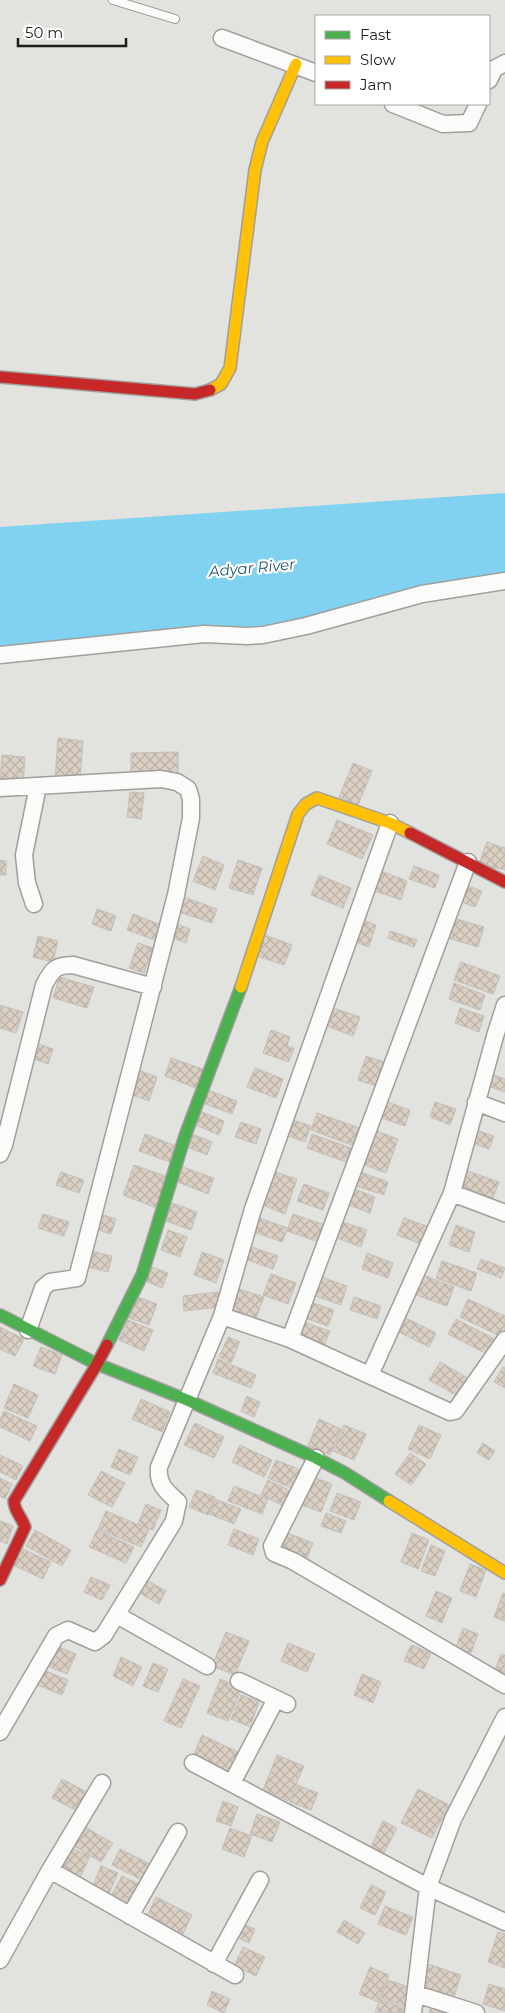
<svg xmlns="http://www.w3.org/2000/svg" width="505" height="2013" font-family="Montserrat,sans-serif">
  <defs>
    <pattern id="building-cross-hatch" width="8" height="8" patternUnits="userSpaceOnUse" patternTransform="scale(1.25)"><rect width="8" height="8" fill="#dacfc2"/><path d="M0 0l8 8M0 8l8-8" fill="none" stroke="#bbb1a6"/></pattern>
  </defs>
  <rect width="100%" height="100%" fill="#e2e2de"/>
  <path fill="#81d2f0" d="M505,493V581L213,641L0,656V527Z"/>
  <path fill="url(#building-cross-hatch)" stroke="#c2c0be" d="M58,738L83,741L80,781L55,779Z
    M178,752V777H131V753Z
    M2,755L25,757L23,785L0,782Z
    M353,763L372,771L358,805L339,797Z
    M130,792L144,793L141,819L127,817Z
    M337,820L373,835L362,859L327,844Z
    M487,842L505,848V870L479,864Z
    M203,856L224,865L215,890L193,881Z
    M0,860L6,861V875H0Z
    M238,860L262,868L253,895L229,888Z
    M414,866L439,875L435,888L409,879Z
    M376,869L407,881L401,900L369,889Z
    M319,875L351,888L343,908L311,895Z
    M465,885L482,891L475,907L459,901Z
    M181,896L217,909L212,923L176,911Z
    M97,909L116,916L111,931L92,924Z
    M133,914L161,925L155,940L127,930Z
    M450,917L484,927L478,947L444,937Z
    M362,920L376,925L369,947L355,942Z
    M177,924L190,929L186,943L173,938Z
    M390,931L417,940L414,947L388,938Z
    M265,935L292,945L284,965L257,956Z
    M38,936L58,941L53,962L33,957Z
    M138,943L153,948L144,973L129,968Z
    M461,962L500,976L493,994L454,980Z
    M59,977L94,987L87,1008L53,998Z
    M454,983L485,995L480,1010L449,999Z
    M0,1005L23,1012L16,1033L0,1028Z
    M333,1008L360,1017L353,1036L327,1026Z
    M460,1008L484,1016L479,1032L455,1023Z
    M271,1030L290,1037L287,1046L294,1048L289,1062L263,1053Z
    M33,1042L53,1049L48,1064L28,1057Z
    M366,1056L387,1063L378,1087L358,1080Z
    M171,1058L203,1069L196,1088L165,1076Z
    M255,1068L283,1079L276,1098L247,1087Z
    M138,1070L157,1077L149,1101L129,1094Z
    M486,1072L505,1079V1092L482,1084Z
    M205,1089L237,1101L232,1114L200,1102Z
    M382,1100L410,1110L405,1126L376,1116Z
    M435,1102L456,1109L450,1125L430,1117Z
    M197,1110L224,1121L219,1135L191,1123Z
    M317,1113L360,1128L354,1146L311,1130Z
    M288,1118L311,1126L305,1142L282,1134Z
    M241,1122L261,1129L256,1144L235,1137Z
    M374,1130L398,1139L386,1173L362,1164Z
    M476,1130L494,1136L489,1149L471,1143Z
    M145,1134L179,1147L173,1163L139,1151Z
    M192,1134L212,1142L207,1155L187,1147Z
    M312,1134L351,1148L346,1162L307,1148Z
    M134,1165L171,1178L159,1209L123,1195Z
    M180,1166L214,1178L208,1194L175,1181Z
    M465,1170L499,1182L493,1198L459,1186Z
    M272,1171L297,1179L285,1214L260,1204Z
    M358,1171L388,1182L384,1195L353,1185Z
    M61,1172L84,1180L79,1193L56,1185Z
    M304,1184L329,1193L323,1210L297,1201Z
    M352,1188L375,1197L370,1213L346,1204Z
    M172,1203L197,1212L191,1230L166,1221Z
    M43,1214L69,1222L64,1236L38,1228Z
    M100,1214L116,1219L111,1234L95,1229Z
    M293,1214L325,1225L319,1242L287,1231Z
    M256,1217L288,1228L282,1242L251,1231Z
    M404,1218L427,1226L421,1244L397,1235Z
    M340,1221L367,1230L361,1247L334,1237Z
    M456,1225L475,1232L469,1252L449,1245Z
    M168,1230L187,1237L180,1257L161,1250Z
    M249,1246L278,1256L273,1269L245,1259Z
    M92,1251L112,1256L108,1272L88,1267Z
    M202,1252L224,1260L216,1283L194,1275Z
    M367,1253L393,1263L388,1278L362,1269Z
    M481,1259L505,1268L501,1278L477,1269Z
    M442,1261L477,1273L471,1291L436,1278Z
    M147,1265L168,1273L162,1288L141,1279Z
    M271,1274L296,1283L288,1304L263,1295Z
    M423,1275L454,1287L447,1306L416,1295Z
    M319,1276L347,1286L341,1305L313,1295Z
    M236,1288L264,1297L254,1324L227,1314Z
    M218,1292L220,1307L184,1311L183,1296Z
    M137,1297L157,1304L149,1325L129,1318Z
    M354,1297L381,1306L377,1319L350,1310Z
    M468,1299L505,1316V1331L502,1337L460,1317Z
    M311,1302L334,1310L328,1326L305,1318Z
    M404,1317L436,1333L429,1347L397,1331Z
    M456,1319L497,1340L489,1355L448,1334Z
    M128,1320L153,1330L144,1351L119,1340Z
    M303,1322L330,1331L324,1345L298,1336Z
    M0,1327L24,1339L15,1356L0,1349Z
    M228,1337L240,1342L231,1363L219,1357Z
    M41,1347L62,1355L55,1374L33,1366Z
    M218,1359L256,1375L251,1388L213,1373Z
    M440,1362L471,1380L461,1398L429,1380Z
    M503,1367L505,1368V1388L494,1382Z
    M14,1384L38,1395L28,1418L4,1408Z
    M247,1396L260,1402L254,1417L241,1411Z
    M141,1399L170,1412L162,1432L132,1419Z
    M4,1411L37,1426L30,1441L0,1427V1420Z
    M319,1419L341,1429L330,1455L308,1446Z
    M195,1423L224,1437L214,1458L184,1445Z
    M344,1425L366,1434L354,1460L333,1451Z
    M419,1425L441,1435L430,1459L408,1449Z
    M483,1443L495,1451L489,1460L477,1453Z
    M240,1445L272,1460L264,1477L232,1462Z
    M119,1449L138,1457L130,1475L111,1467Z
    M410,1453L426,1464L411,1485L395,1474Z
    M0,1455L23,1466L16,1480L0,1472Z
    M276,1460L304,1471L296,1490L268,1478Z
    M101,1471L125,1483L112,1507L88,1495Z
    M313,1477L332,1484L321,1512L302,1505Z
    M0,1478L12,1484L5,1499L0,1496Z
    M268,1480L291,1491L284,1506L261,1495Z
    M234,1486L268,1499L262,1514L228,1501Z
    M196,1490L215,1497L208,1515L189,1507Z
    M337,1493L361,1502L354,1520L330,1511Z
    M215,1499L241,1509L234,1524L209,1514Z
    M146,1504L161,1510L153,1530L138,1524Z
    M106,1511L149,1529L141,1547L98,1529Z
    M326,1513L346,1521L341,1533L321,1526Z
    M0,1521L13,1526L7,1544L0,1541Z
    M234,1529L259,1539L253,1555L228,1545Z
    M35,1530L71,1550L62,1566L26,1546Z
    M97,1530L134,1547L126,1563L89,1547Z
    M280,1530L313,1543L306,1561L273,1548Z
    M412,1533L429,1540L418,1569L401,1562Z
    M431,1545L445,1551L435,1576L421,1571Z
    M21,1548L51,1562L43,1579L13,1565Z
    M470,1564L486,1570L476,1597L460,1591Z
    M91,1577L110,1585L102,1600L84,1592Z
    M141,1577L166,1591L159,1604L134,1590Z
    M436,1591L452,1598L442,1623L426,1616Z
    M503,1593L505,1594V1621L494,1617Z
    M463,1628L478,1634L471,1653L456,1647Z
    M226,1632L249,1641L235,1675L212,1666Z
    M288,1643L315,1654L307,1672L281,1661Z
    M411,1645L431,1653L424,1669L404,1661Z
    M59,1647L76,1654L67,1674L50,1667Z
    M501,1654L505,1655V1674L495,1670Z
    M121,1657L142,1667L133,1686L113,1676Z
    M153,1663L168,1669L158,1692L143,1686Z
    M41,1669L68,1680L62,1695L35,1684Z
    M362,1674L381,1682L373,1703L354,1695Z
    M183,1679L200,1686L181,1728L164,1721Z
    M220,1679L242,1688L228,1721L207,1713Z
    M241,1695L259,1702L250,1727L231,1719Z
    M202,1735L240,1753L230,1774L193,1756Z
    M277,1755L304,1766L289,1801L263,1790Z
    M62,1779L87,1792L77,1811L52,1798Z
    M297,1785L318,1793L311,1810L290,1802Z
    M418,1789L449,1805L432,1838L401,1823Z
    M223,1801L238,1807L231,1826L216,1821Z
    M257,1814L280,1822L272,1842L250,1834Z
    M383,1821L397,1828L383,1855L370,1849Z
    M85,1827L113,1843L101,1862L74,1846Z
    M230,1828L252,1836L244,1857L222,1849Z
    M71,1848L90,1856L80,1878L61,1869Z
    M120,1849L152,1865L144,1881L112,1865Z
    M101,1866L118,1873L108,1896L92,1888Z
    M122,1876L141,1885L132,1904L112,1894Z
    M371,1885L386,1892L375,1915L360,1908Z
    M156,1897L192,1915L182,1936L146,1918Z
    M385,1906L413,1917L406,1935L378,1924Z
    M344,1920L365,1933L358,1944L337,1932Z
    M240,1923L255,1929L249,1943L234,1936Z
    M498,1932L505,1934V1968L488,1962Z
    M243,1947L265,1957L256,1976L234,1966Z
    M428,1964L461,1975L453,1999L420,1988Z
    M370,1967L389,1975L378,2002L359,1994Z
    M388,1980L414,1989L407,2007L381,1998Z
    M489,1984L505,1989V2011L483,2004Z
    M212,1991L230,1999L224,2013L207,2005Z
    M380,1999L409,2010L408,2013L375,2012Z
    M431,2006L452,2013H429Z"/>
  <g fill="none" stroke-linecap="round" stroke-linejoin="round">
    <defs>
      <path id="lane" d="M113,0L175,19"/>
      <path id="street" d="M222,38L316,73
        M489,80L494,69L505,63
        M393,104L443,124L469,123L478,104
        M0,655L204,634L247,636L263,635L306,626L422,594L505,581
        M0,788L161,779L177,782L188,789L191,799V818L176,895L77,1278L50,1282L43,1288L28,1330
        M34,904L27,883L24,855L38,786
        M476,1102L505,1113
        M0,1154L4,1145L44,985C52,970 55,965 73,965L153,987
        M452,1193L505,1213
        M222,1316L290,1339L450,1412L455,1411L458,1407L505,1340
        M290,1339L468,862
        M370,1375L452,1193L495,1036L505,1005
        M316,1458L272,1546L274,1553L293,1561L505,1685
        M117,1615L207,1666
        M239,1681L287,1704
        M0,1732L56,1636L68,1630L95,1642L104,1635L174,1521L178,1502C166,1491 157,1484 159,1467L222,1316L253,1209L390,823
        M193,1763L428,1887L505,1922
        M232,1783L276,1699
        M50,1870L235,1975
        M130,1916L178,1832
        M0,1960L50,1870L102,1783
        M214,1964L260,1880
        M416,1994L476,2013
        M413,2013L428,1887L453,1819L505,1717"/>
      <path id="fast" d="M0,1315L97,1364L187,1400L316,1458L345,1473L389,1501
        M107,1345L142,1275L185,1136L241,987"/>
      <path id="slow" d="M210,390L221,384L230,368L255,170L262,142L296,64
        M241,987L298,814L306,804L317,798L390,823L410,833
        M389,1501L505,1573"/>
      <path id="jam" d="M0,377L195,394L210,390
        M410,833L505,882
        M0,1580L25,1527C22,1517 14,1511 14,1501L97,1364L107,1345"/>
    </defs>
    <use href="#lane" stroke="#a09f9d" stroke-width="10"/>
    <use href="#street" stroke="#a09f9d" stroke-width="19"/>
    <use href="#fast" stroke="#a09f9d" stroke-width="14"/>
    <use href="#slow" stroke="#a09f9d" stroke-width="14"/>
    <use href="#jam" stroke="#a09f9d" stroke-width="14"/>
    <use href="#lane" stroke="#fbfbfa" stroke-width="8"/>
    <use href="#street" stroke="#fbfbfa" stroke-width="16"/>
    <use href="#fast" stroke="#4caf50" stroke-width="11"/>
    <use href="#slow" stroke="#ffc107" stroke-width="11"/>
    <use href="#jam" stroke="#c62828" stroke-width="11"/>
  </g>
  <g text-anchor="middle" stroke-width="4.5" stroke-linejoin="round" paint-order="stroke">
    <g font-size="15" font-style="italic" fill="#265568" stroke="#fff">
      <text transform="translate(252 568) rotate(-5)" y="5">Adyar River</text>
    </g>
  </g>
  <rect x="315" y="15" width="175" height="90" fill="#ffffff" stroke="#a5a5a3"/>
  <rect x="325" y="31" width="25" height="8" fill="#4caf50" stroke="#a5a5a3"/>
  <text x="360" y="40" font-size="15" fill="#1d1d1a">Fast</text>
  <rect x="325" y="56" width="25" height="8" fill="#ffc107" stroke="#a5a5a3"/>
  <text x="360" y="65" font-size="15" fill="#1d1d1a">Slow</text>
  <rect x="325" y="81" width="25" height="8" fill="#c62828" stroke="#a5a5a3"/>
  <text x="360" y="90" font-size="15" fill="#1d1d1a">Jam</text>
  <path d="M18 38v8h108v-8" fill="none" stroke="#1d1d1a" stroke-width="2.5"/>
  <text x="25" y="38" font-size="15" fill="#1d1d1a" stroke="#ffffff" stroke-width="4" paint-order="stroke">50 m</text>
</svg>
